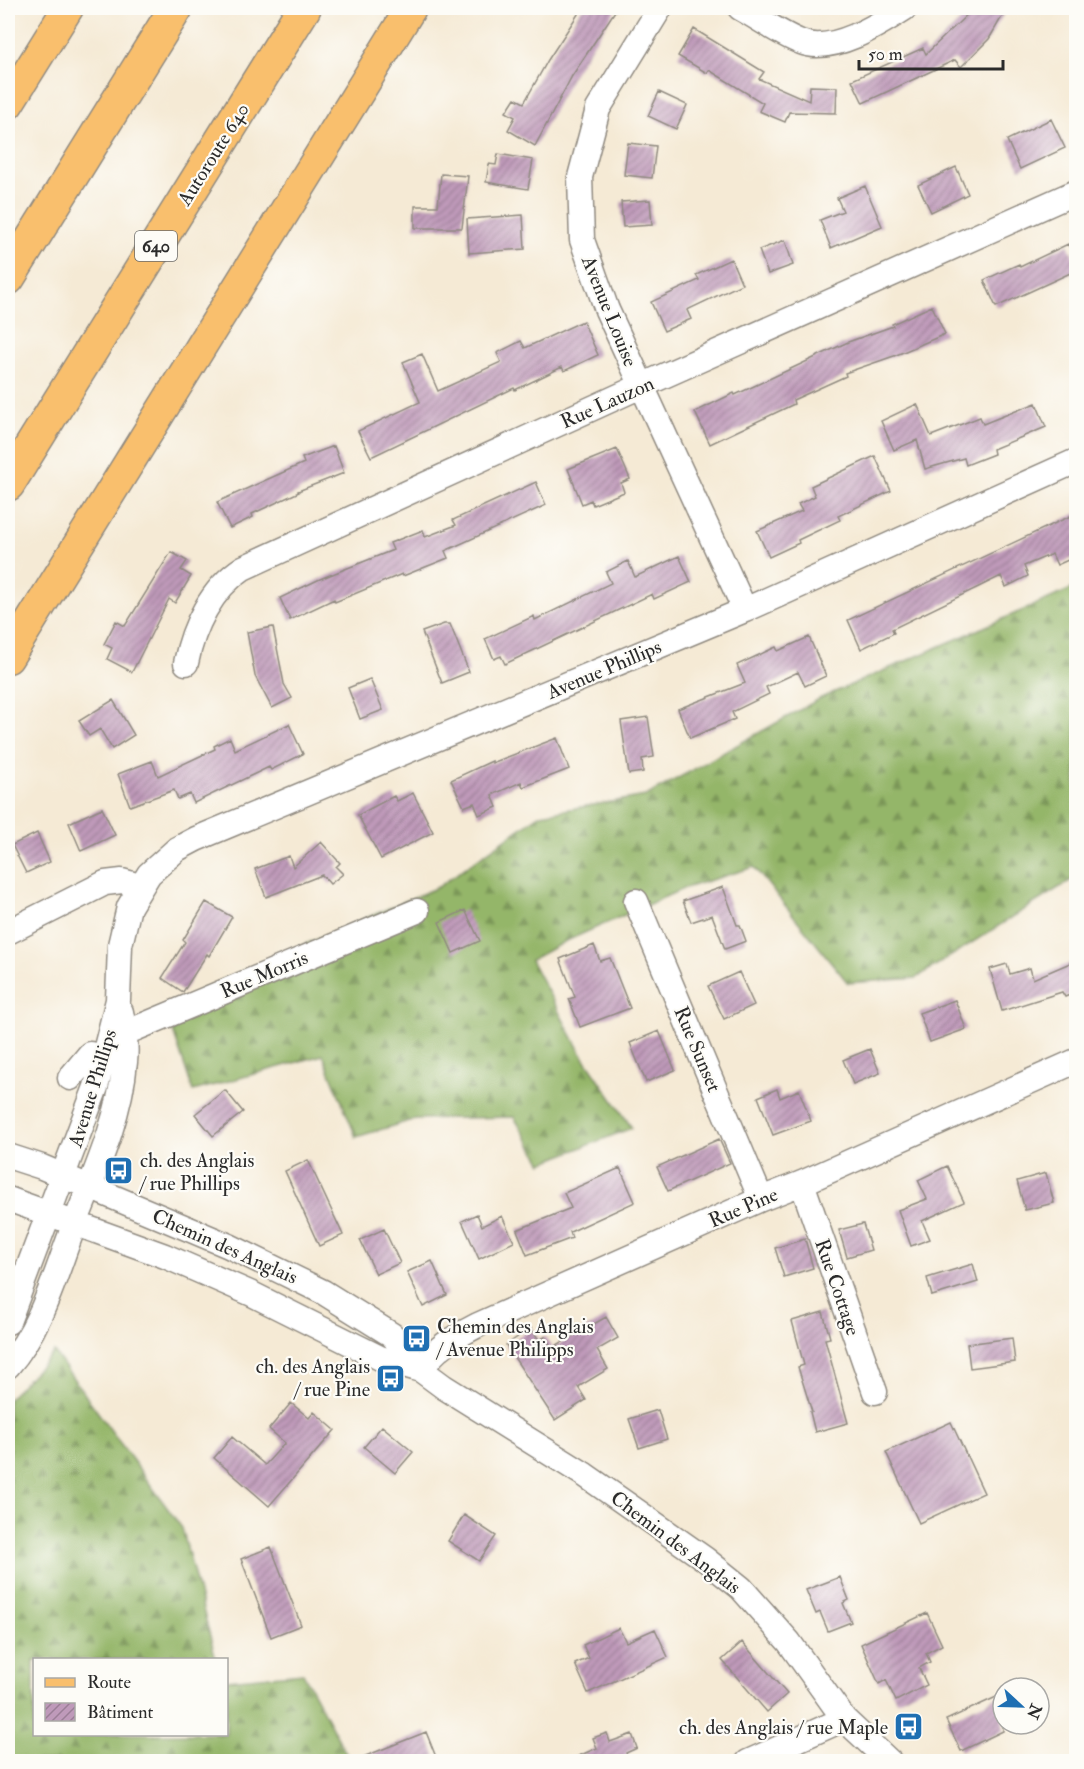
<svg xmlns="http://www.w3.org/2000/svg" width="1084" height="1769" font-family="'IM FELL Double Pica',serif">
  <defs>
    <pattern id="forest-firs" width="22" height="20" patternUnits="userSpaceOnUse" patternTransform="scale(1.5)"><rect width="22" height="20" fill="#94b669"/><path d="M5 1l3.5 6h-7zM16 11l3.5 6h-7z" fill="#799457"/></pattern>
    <pattern id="building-hatch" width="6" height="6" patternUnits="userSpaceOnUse" patternTransform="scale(1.5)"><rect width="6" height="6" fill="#bf9aba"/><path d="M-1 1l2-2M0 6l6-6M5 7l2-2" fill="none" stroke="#9b7e97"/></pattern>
  </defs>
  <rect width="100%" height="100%" fill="#fdfcf7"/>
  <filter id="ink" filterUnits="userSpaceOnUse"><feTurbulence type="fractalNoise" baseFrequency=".0167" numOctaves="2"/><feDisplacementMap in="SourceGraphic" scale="12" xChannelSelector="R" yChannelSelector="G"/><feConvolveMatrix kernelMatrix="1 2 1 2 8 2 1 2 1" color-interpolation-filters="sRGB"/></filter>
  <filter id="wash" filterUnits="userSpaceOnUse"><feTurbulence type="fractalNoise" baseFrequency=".008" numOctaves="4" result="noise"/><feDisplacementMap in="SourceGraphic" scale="24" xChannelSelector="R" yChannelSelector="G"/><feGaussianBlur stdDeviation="1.35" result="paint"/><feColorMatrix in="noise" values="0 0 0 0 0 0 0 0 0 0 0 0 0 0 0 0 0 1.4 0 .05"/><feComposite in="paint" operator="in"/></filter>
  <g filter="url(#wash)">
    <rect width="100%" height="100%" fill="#f5ead5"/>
    <path fill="url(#forest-firs)" stroke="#60704a" stroke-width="1.5" d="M1076,587V877L916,978L848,983L754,867L685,888L564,942L531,960L581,1053L632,1128L542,1163L514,1117L416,1119L356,1137L323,1055L193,1091L173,1031L202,989L438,887L541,814L646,796L821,698Z
      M54,1352L182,1528L216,1659L34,1660V1734H226L227,1680L303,1673L350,1761H8V1399Z"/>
    <g id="blocks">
      <path fill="url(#building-hatch)" d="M582,8H617L572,76L535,146L508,130L515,117L506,112L515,98L524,103L548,60Z
        M974,8H1007L989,39L961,67L955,60L863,103L852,80L923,48L926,54Z
        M694,29L764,72L759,79L809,101L810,86L837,87L836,113L789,112L785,122L759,111L763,103L709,70L707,73L678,56Z
        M659,92L687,105L676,129L648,116Z
        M1051,119L1065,148L1020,169L1007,140Z
        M628,143L656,146L652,178L624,175Z
        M498,154L533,160L528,189L486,182L489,164L496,165Z
        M956,167L968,194L931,212L918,185Z
        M441,174L468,176L462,228H415V206H438Z
        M865,186L882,226L831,248L820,220L843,211L837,198Z
        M650,200L652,225L623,227L621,202Z
        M523,215L525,249L469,253L467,219Z
        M785,240L793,265L768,274L759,250Z
        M1068,244L1077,264V270L996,307L984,280L1019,264L1020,267Z
        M731,259L742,284L687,310L691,319L664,331L651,302L699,280L696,275Z
        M932,306L945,334L894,356L845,373L846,376L793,400L794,404L710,444L695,412L734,393L735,395L848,342L893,326L892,324Z
        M583,321L598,355L564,371L562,367L515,390L514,388L371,457L358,431L420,402L403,362L422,354L438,391L501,362L497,353L521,341L525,348Z
        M1036,403L1046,427L993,449L994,454L966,465L964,458L925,469L917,440L894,450L881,421L917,404L931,436L980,417L983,424Z
        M334,446L344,473L298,491L299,492L252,514L253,517L230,528L217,502L304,463L302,458Z
        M617,449L630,479L621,483L624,492L593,505L591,500L582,504L568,469Z
        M875,456L891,491L838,516L840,520L798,540L799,543L769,557L757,531L802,511L798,504L815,496L811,486Z
        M536,482L546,505L445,551L448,558L403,576L402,574L335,602L334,599L290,620L280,598L320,579L393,550L390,543L423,530L425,537L456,525L453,520Z
        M1077,513V556L1057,565L1052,554L1024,566L1028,576L1006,587L1001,576L892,629L894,633L861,649L848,620Z
        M171,552L187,561L181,570L191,576L175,603L169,599L132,672L107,659L112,648L104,644L116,621L125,626Z
        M679,556L691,582L654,599L652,594L505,664L501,656L494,659L485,639L534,616L535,620L611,583L606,572L628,561L635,577Z
        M444,624H450L469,672L442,683L422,632Z
        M273,627L284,684L292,698L272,708L255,676L247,632Z
        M809,637L826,676L805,686L798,672L766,687L769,694L732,712L735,719L690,738L678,709L745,683L737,665L776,647L778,651Z
        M370,679L383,710L360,719L348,688Z
        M113,700L134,735L112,749L100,729L89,736L79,721Z
        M648,717L654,757L642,759L643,772L629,774L621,721Z
        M289,724L303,754L271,770L269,767L194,803L190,794L178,799L174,790L130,806L118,774L152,761L158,776L215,749L214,746L230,738L235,750Z
        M557,738L569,769L523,787L521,782L492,795L497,807L479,815L474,803L464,807L451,780L492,761V763Z
        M413,793L433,832L381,859L358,815L394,796L397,801Z
        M102,808L115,835L81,851L69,823Z
        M37,833L50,862L26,873L12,845Z
        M321,842L340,863L336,867L343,874L330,884L322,875L266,897L255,869L289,856L293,867Z
        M723,887L737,925H740L746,941L725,949L712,915L691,922L683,901Z
        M206,902L232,917L209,956L207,954L183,992L162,978L185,942L183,940Z
        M465,910L480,941L453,953L439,922Z
        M594,945L600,961L610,958L630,1008L580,1027L569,999L575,997L560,959Z
        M1077,960V992L1065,997L1062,992L1002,1011L990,969L1007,964L1010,974L1030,968L1033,979Z
        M739,972L754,1005L724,1019L708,986Z
        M955,1000L966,1029L930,1042L919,1013Z
        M659,1031L675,1070L646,1082L630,1043Z
        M870,1049L880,1073L853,1084L843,1060Z
        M777,1089L780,1098L799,1090L811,1121L773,1135L758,1097Z
        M225,1090L243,1112L213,1136L195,1114Z
        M719,1139L730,1163L668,1191L657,1167Z
        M308,1160L343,1235L319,1246L285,1171Z
        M947,1166L964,1202L922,1221L930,1239L911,1246L898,1210L927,1199L918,1180Z
        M620,1168L635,1202L570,1232L572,1238L527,1255L517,1230L571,1208L564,1193Z
        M1046,1173L1054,1203L1025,1210L1017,1181Z
        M477,1214L482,1226L502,1216L514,1242L479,1259L462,1221Z
        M863,1224L871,1250L847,1257L839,1230Z
        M384,1229L400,1263L376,1274L360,1240Z
        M805,1239L813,1268L784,1277L775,1248Z
        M432,1261L447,1295L423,1307L407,1272Z
        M973,1264L978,1282L932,1296L927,1278Z
        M823,1312L830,1338L825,1339L848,1423L815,1432L810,1412H812L798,1367L804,1365L792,1321Z
        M606,1317L618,1338L597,1350L608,1369L578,1387L586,1400L555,1420L506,1345L531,1328L539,1340L545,1337L552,1348Z
        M1012,1338L1015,1362L970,1368L967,1344Z
        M291,1403L309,1418L314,1412L335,1430L269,1506L214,1458L232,1437L265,1465L285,1443L269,1429Z
        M658,1410L667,1439L639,1448L629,1419Z
        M951,1422L984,1493L919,1523L886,1452Z
        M382,1426L413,1452L395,1473L364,1447Z
        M464,1515L496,1536L479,1561L448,1541Z
        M271,1547L301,1625L271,1637L241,1559Z
        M840,1577L849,1600L843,1603L851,1622L828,1631L820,1612L816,1614L806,1590Z
        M927,1613L942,1645L926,1653L930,1662L919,1668L927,1685L896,1701L886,1680L879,1684L861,1644Z
        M619,1628L626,1642L655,1629L668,1657L588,1693L575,1664L589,1658L583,1645Z
        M742,1642L787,1694L767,1712L722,1660Z
        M1003,1694V1731L961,1751L946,1720Z
        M426,1732L436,1757L425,1761H353Z
        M607,1733L610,1742L632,1734L637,1748L626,1753L629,1761H567L597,1748L593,1738Z"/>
    </g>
  </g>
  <g filter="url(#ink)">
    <use href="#blocks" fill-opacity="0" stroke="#908a80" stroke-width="1.5"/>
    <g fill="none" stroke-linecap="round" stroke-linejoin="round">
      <defs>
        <path id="minor" d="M660,8L598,109L580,177L582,240L607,310L745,610
          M740,8C760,19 780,34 801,42C832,55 880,24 905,8
          M186,663C193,627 211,589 243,568L641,386L1076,192
          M636,901L761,1199
          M8,932L105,883L122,881L140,886
          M111,1033H124L137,1028L417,911
          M70,1078L90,1054L117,1059
          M8,1156L42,1167L229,1246L323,1292L392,1335L421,1370L444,1387L585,1475L705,1559L741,1588L789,1642L844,1719L890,1762
          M802,1183L875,1392
          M8,1199L165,1256L252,1294L380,1358L421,1370
          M8,1322L96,1087L118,1000L120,945L129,907L149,874L177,849L196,839L745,610L1076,461
          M8,1366C41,1328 54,1278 72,1231C93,1177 120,1120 125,1062C127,1045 124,1028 121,1012
          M421,1370C435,1347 455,1337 478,1325L761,1199L802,1183L1076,1061
          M748,1762L844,1719"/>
        <path id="major" d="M8,104L68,8
          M8,658L411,8"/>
        <path id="highway" d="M8,278L176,8
          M8,484L304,8"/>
      </defs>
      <use href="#minor" stroke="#908a80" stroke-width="27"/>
      <use href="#major" stroke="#908a80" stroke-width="33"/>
      <use href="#highway" stroke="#908a80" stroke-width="36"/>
      <use href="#minor" stroke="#fff" stroke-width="24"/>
      <use href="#major" stroke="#f9bf6d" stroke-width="30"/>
      <use href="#highway" stroke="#f9bf6d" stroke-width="33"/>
    </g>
  </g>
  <defs>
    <symbol id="bus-square" viewBox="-11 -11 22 22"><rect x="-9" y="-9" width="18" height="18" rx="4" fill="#1f6fb2" stroke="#fdfcf7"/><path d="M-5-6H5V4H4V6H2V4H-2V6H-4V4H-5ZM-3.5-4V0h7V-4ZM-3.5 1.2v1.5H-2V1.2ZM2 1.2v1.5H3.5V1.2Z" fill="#fff"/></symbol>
  </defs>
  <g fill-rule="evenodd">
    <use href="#bus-square" x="102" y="1154" width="33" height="33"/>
    <use href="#bus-square" x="400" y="1322" width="33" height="33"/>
    <use href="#bus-square" x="374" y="1362" width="33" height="33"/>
    <use href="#bus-square" x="892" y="1710" width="33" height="33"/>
  </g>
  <g text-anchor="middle" stroke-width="4.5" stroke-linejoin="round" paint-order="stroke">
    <rect fill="#fdfcf7" stroke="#6a6a68" stroke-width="1.5" x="135" y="231" width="42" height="30" rx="4.5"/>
    <g font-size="18" font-weight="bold" fill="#2b2b2b">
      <text x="156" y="252">640</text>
    </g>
    <g font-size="20" fill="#2b2b2b" stroke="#fdfcf7">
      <text transform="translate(213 154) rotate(-58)" y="7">Autoroute 640</text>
      <text transform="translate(610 311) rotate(68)" y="7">Avenue Louise</text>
      <text transform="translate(607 402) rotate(-24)" y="7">Rue Lauzon</text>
      <text transform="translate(604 669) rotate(-23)" y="7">Avenue Phillips</text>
      <text transform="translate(264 974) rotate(-23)" y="7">Rue Morris</text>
      <text transform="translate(698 1049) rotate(67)" y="7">Rue Sunset</text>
      <text transform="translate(92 1088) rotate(-73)" y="7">Avenue Phillips</text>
      <text transform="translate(743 1207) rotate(-23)" y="7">Rue Pine</text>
      <text transform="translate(225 1246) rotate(24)" y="7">Chemin des Anglais</text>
      <text transform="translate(838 1287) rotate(71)" y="7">Rue Cottage</text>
      <text transform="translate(676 1542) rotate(37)" y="7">Chemin des Anglais</text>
    </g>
    <g font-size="20" fill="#2b2b2b" stroke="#fdfcf7" text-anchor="start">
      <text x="140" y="1167">ch. des Anglais<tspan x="140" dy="23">/ rue Phillips</tspan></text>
      <text x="437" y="1333">Chemin des Anglais<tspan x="437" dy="23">/ Avenue Philipps</tspan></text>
      <text x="370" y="1373" text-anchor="end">ch. des Anglais<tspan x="370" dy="23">/ rue Pine</tspan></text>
      <text x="888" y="1734" text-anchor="end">ch. des Anglais / rue Maple</text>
    </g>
  </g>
  <rect width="1084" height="1769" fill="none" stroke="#fdfcf7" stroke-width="30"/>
  <rect x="33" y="1658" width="195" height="78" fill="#fdfcf7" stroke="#a9a8a5" stroke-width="1.5"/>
  <rect x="45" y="1678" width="30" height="9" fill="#f9bf6d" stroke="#a9a8a5" stroke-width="1.5"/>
  <text x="87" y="1688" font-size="18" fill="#2b2b2b">Route</text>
  <rect x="45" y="1703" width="30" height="18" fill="url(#building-hatch)" stroke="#a9a8a5" stroke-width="1.5"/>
  <text x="87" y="1718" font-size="18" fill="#2b2b2b">Bâtiment</text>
  <g transform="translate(1021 1706) rotate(112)"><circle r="28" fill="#fdfcf7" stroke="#a9a8a5" stroke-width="1.5"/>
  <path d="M0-4.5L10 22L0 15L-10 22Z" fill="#1f6fb2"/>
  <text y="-9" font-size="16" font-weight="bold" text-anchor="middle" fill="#2b2b2b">N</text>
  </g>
  <path d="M859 60v9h144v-9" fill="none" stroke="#2b2b2b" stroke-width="3"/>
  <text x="868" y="60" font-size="18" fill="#2b2b2b" stroke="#fdfcf7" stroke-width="4.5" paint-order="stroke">50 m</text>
</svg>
